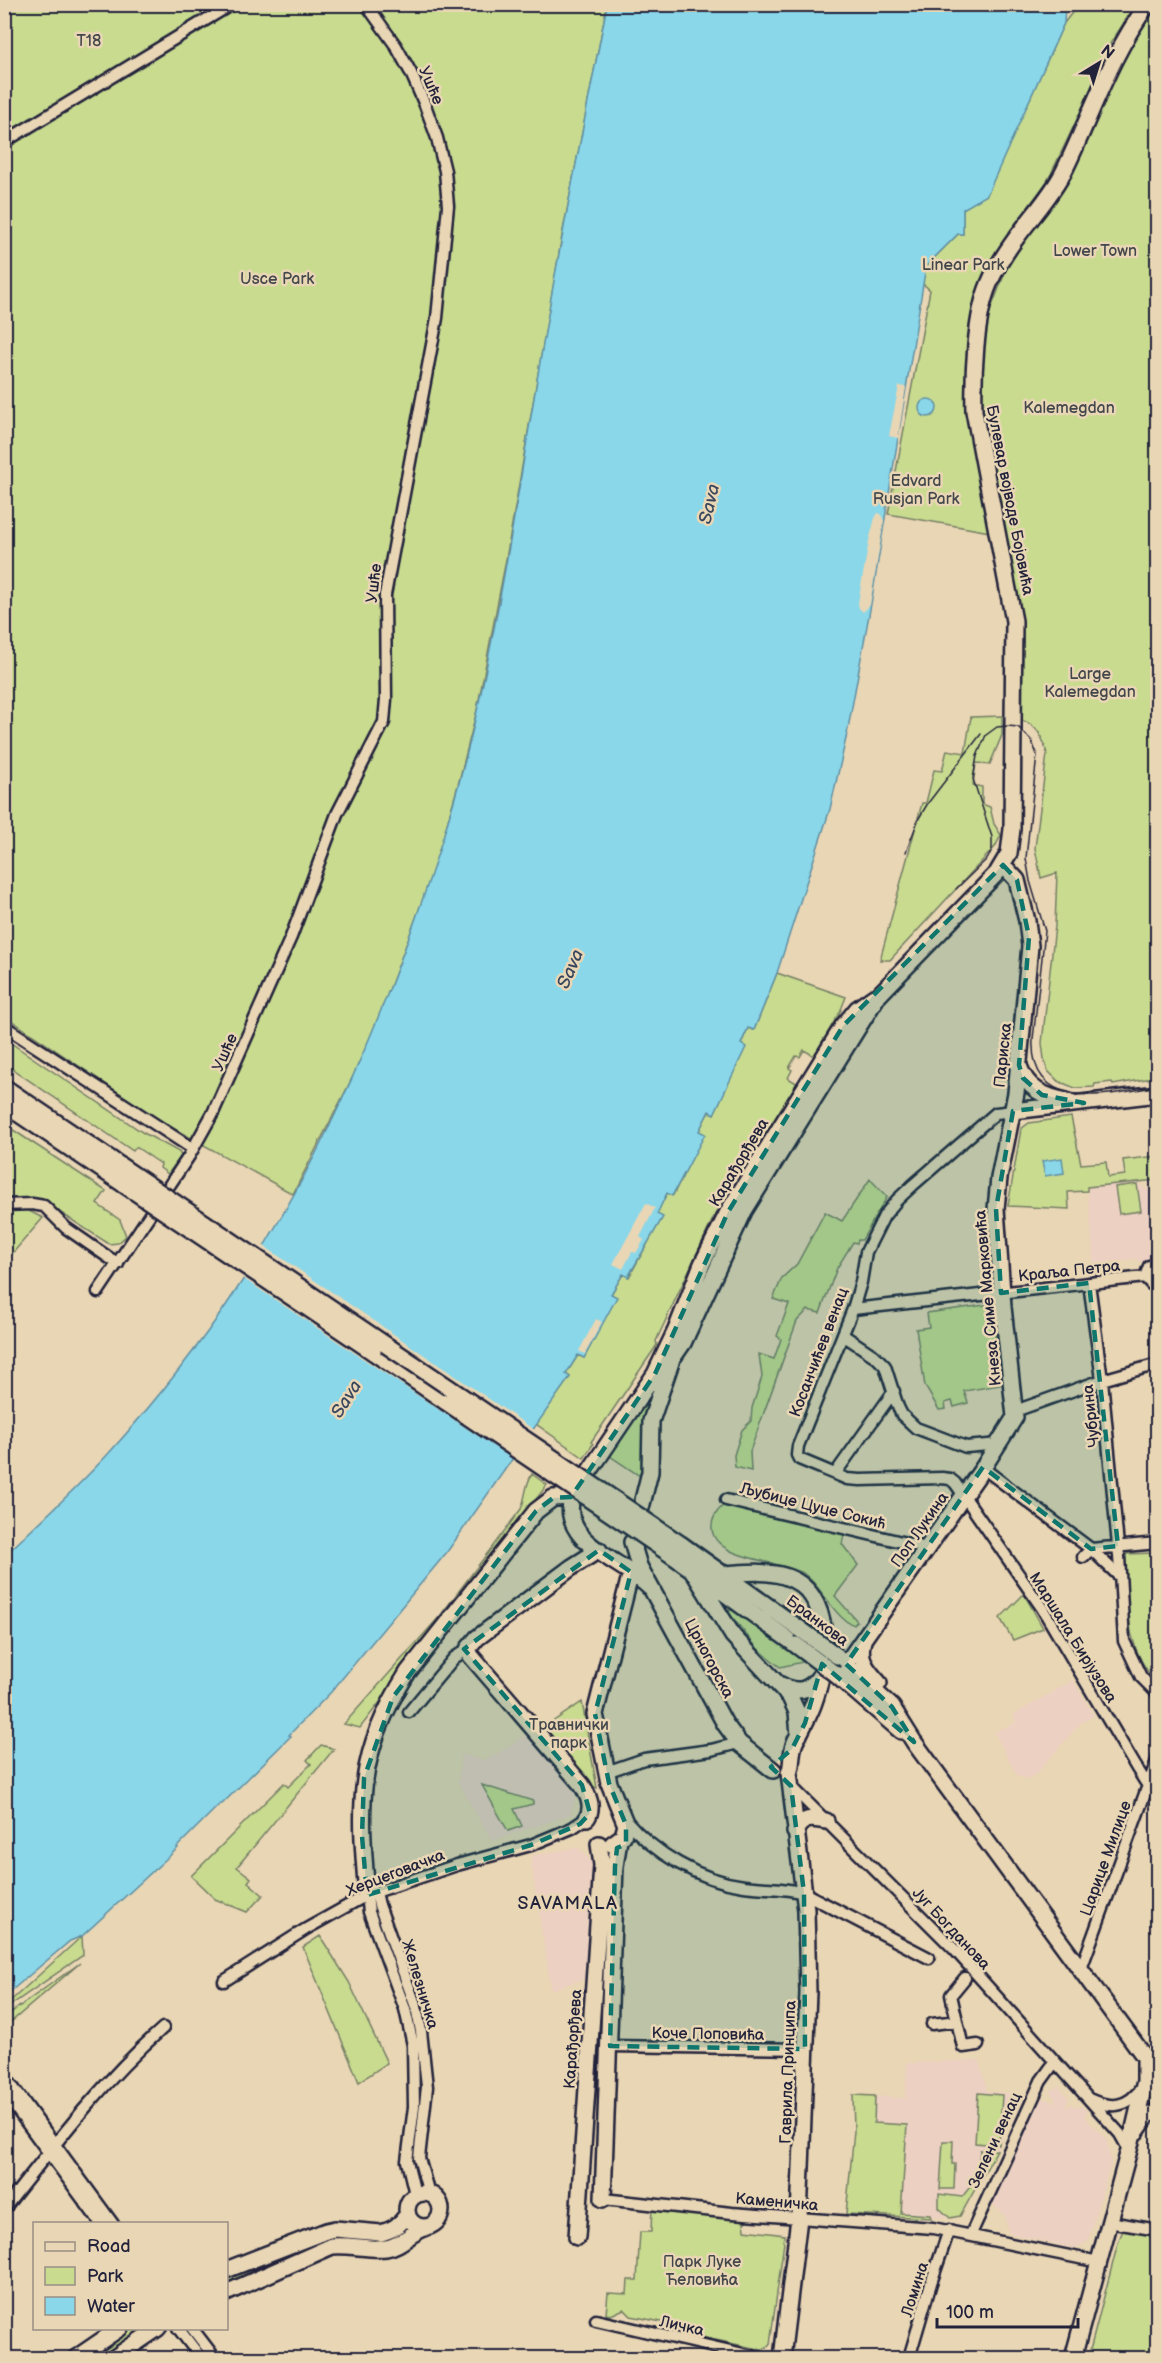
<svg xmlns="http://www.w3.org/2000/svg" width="1162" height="2363" font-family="'Balsamiq Sans',sans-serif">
  <rect width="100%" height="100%" fill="#e9d6b4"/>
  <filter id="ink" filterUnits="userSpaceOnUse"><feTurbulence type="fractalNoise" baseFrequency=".0167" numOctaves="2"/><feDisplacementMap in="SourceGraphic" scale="12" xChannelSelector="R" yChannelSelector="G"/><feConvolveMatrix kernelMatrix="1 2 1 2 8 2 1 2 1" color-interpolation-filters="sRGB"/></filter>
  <g filter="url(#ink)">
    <path fill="#ecd0c1" d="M1137,1182L1153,1194L1157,1193L1158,1253L1155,1257L1152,1255L1144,1265L1136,1259L1094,1264L1087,1187Z
      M1073,1680L1094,1716L1081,1723L1035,1775L1027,1779L1017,1776L994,1732L1016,1722L1013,1715Z
      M529,1732L578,1791L570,1815L492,1841L458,1783L461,1754L484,1760L500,1752Z
      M578,1847L592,1862L584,1979L551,1990L530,1856Z
      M979,2060L987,2091L1020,2095L1021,2099L997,2150L960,2216L931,2218L846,2214L854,2131L853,2095L905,2098L907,2063Z
      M1059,2086L1069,2099L1066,2107L1069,2108L1070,2104L1086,2109L1085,2117L1107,2140L1111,2163L1088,2241L1075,2249L1008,2233L1005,2216L991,2203L1042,2098L1056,2102L1050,2091Z"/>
    <path fill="#c8db8f" stroke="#757e65" stroke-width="1.5" d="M4,5H607L562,236L505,565L477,710L458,785L435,867L378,1020L364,1055L293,1194L162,1122L5,1016Z
      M1078,5H1136L1111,42L1079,115L1048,180L1018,221L990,263L974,309L966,367L965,410L990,532L888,514L930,290L922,283L926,266L958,234H963V209L1028,103L1064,23Z
      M1157,5V1077L1113,1085L1112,1082L1095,1084L1094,1087L1075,1088L1058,1081L1048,1071L1044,1059L1042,1043L1055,926L1057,873L1041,878L1035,848L1047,754C1043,738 1038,725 1021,720L1023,641L1015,589L983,443L979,391L987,319L1008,265L1067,181L1123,54Z
      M1002,716V735L990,764L976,763L973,785L982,787V804L990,807L994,824L1001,835L995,847L890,960H880L922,803H926L934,770L942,771L947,750L965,753L971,717Z
      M777,973L846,997L840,1012L814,1056L804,1050L800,1057L796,1056L789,1068L792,1070L788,1078L798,1084L724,1195L656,1341L657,1345L591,1442L593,1444L584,1458L536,1424L570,1377L566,1374L578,1355L584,1358L616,1297L611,1294L623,1274L629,1277L662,1217L656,1214L667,1193L673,1195L704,1134L699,1131L709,1111L714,1114L745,1047L741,1044L748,1028L754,1030Z
      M5,1039L142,1132L179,1152L181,1156L168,1174L160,1168L161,1164L136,1147L133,1151L5,1064Z
      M1071,1117L1081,1164L1106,1162L1108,1177L1125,1175L1123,1160L1157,1156V1180L1087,1187V1191L1068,1192L1069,1209L1008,1206L1021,1129L1029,1123Z
      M4,1124L106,1191L97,1204L120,1220L126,1236L118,1243L109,1244L41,1200L5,1198Z
      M870,1179L887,1197L862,1240H858L857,1243L853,1242L837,1268L820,1313L808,1310L797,1321L750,1451L751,1471L735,1467L734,1455L742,1430L751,1421L752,1408L762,1377L759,1354L774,1359L781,1339L777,1336L789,1304L773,1299L782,1278L797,1264L825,1212L842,1221Z
      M1137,1184L1141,1211L1119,1214L1115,1187Z
      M21,1207L43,1218L5,1262V1208Z
      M992,1304L1000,1385L964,1391L968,1403L954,1407L952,1401L945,1403L946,1409L939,1410L925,1386L916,1329L929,1327L927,1313Z
      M657,1386L643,1431V1478L610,1456Z
      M532,1474L547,1485L360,1728L344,1724L440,1616L521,1509C526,1497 525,1485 532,1474Z
      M726,1503L842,1530L844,1535L842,1544L858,1565L835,1596L857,1621L854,1625C851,1623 848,1623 846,1621C830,1610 821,1585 803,1573C781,1560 709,1560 712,1525C713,1515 719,1509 726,1503Z
      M1157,1553V1683C1122,1644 1129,1603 1124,1554Z
      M1024,1594L1043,1628L1013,1640L1000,1618Z
      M730,1609L803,1659V1662L780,1667L757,1648L729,1613Z
      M582,1702L597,1788L588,1785L542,1729Z
      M321,1745L334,1749L237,1867L251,1878L248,1882L263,1895L247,1912L215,1899L191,1876L284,1783L288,1787L311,1764L307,1760Z
      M482,1785L533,1801V1804L514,1809L522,1826L508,1831Z
      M378,1915L414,2012L422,2073V2105L415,2153V2163L421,2186L419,2187L411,2157L417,2061L374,1916Z
      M82,1936L83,1955L5,2009V2006Z
      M320,1936L349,1982L387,2063L359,2082L303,1947Z
      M80,1963L5,2027V2017Z
      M978,2093L1002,2095L999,2145L975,2143Z
      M853,2095L875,2096L874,2123L907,2125L901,2213L930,2215L931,2218L846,2214L854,2131Z
      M943,2141H953L952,2164H955L954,2189H940Z
      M980,2150H997L960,2216L950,2218L939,2208V2194L962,2197L978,2177L982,2163L979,2159Z
      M652,2205L751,2219L744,2223L745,2230L785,2235L770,2344L763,2350L697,2336L698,2329L631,2316L624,2309L611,2315L606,2314L608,2293L627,2294L628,2280H637L640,2232H651Z
      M407,2220L413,2229L395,2241H350L227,2287L226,2278L310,2239Z
      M1123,2230L1157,2235V2358H1088L1118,2243Z
      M120,2329H151L114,2358H76Z"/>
    <path fill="#8ad7e9" stroke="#608fa3" stroke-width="1.5" d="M607,5H1065L1064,23L987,195L963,209V234H958L926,266L871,604L847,734L830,809L777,973L754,1030L748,1028L741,1044L746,1047L714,1114L709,1111L699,1131L705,1134L672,1196L667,1193L657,1214L663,1217L628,1277L623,1274L611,1294L617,1297L584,1358L578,1355L566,1374L570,1377L447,1552L331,1692L289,1735L291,1736L222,1804H220L177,1847L178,1848L82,1936L70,1941L5,1996V1555C40,1522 76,1489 109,1453C154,1403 198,1348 235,1292C306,1185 361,1068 405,948C434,870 459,792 477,711C506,580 525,447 548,315C566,211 587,108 607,5Z
      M919 408a9 9 0 1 1 18 0a9 9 0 1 1-18 0Z
      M1062,1158L1064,1173L1045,1176L1042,1161Z"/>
    <path fill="#e9d6b4" d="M899,386L906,387L898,438L889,436Z
      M878,513L881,514L884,520L870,605L863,612L859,608L858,603L869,541L875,518Z
      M646,1203L655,1208L640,1237L644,1240L636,1253L632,1252L623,1269L613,1264Z
      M261,1244L536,1431L514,1460L241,1277Z
      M596,1319L602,1322L585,1354L579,1351Z"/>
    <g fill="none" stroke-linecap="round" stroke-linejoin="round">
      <defs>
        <path id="street" d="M4,142L232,4
          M4,1026L193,1149
          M1013,1111L996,1113L913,1185L897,1200L884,1216L866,1252L861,1282L853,1309L798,1446L797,1455L799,1459L847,1479L860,1480L942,1478L950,1479L955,1483L1042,1608L1136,1767L1148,1786L1158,1794
          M4,1205L32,1204L44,1206L66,1228L118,1264
          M1145,1277L1149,1266L1158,1265
          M1145,1277L1151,1284L1158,1283
          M1089,1283L1102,1380L1119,1556L1124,1641L1141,1677L1158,1694
          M98,1292L189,1156L213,1113L291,937L337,814L384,722L386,699L385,595L437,318L448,206L445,171L437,138L425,105L411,73L396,46L366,4
          M853,1309L1145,1277
          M843,1335L876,1357L885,1366L898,1407L902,1415L916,1428L966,1447L999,1444
          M1015,1411L1102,1380L1158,1364
          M983,1468L1091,1549L1158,1543
          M835,1474L894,1391
          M726,1500L927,1548
          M1083,1557L1091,1549L1120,1577
          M409,1712L454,1658L468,1649
          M606,1772L644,1759L711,1750L739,1743
          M791,1786L954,1949L1120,2134L1129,2150
          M625,1819C654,1853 698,1880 744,1886C764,1889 784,1887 804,1893L929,1958
          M376,1892L379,1905L416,2007L421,2031L427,2087L419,2158L429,2194
          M367,1895L369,1912L405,2009L413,2045L414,2107L407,2161L414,2190L412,2197
          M1081,1969L1158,1758
          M965,1978L951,1995L963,2047L978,2045
          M224,1981L306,1929L367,1895L457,1865L531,1845L572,1828L587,1818
          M932,2024L957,2021
          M610,2046L805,2049
          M4,2075L113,2224
          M4,2092L101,2224
          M1089,2099C1111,2109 1128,2108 1142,2087
          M603,2199L732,2213L933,2228L1099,2262
          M4,2209C54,2145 102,2082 163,2028
          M1109,2222L1158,2230
          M971,2234L1041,2081L1054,2063
          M596,2320L761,2358
          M178,2328L201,2358
          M192,2328L215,2358
          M909,2358L931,2283L949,2230"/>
        <path id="secondary" d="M1019,1066C1027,1089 1044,1097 1067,1101
          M1013,1111L1158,1094
          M373,1352L446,1402
          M655,1374L674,1356L683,1343L744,1211L877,997L997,873L1009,853L1012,829L1014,621L974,411C973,375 975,317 989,284C995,269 1004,255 1014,241C1030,218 1051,197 1064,171C1092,114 1109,57 1148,4
          M636,1528L650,1472L651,1421L671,1362
          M632,1542L639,1566L725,1724L739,1743L773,1770
          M682,1545L800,1629
          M673,1556L796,1645
          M691,1568L733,1636L790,1697L797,1712L799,1735
          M724,1574C744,1573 765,1570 784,1576C836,1592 828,1665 813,1705C808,1718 801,1730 795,1742C790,1754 793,1765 789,1773L806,1910L808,1992L799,2218L782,2358
          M650,1588C625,1561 559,1544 572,1497L655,1374L676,1330L702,1264L728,1212L843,1026L857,1009L874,997
          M863,1641C857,1659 868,1671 879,1683
          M840,1659L892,1707L914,1742L1158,2075
          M846,1664L983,1468L1015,1417L1003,1307L996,1209L999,1178L1016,1093L1030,946L1027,921L1017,880L1003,865
          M835,1674L901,1731
          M781,1685C798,1694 809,1691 820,1676
          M587,1818C594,1807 588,1795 582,1785L471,1656L468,1649L477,1638L572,1567L599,1550
          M795,1832C802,1817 811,1818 826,1821
          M612,1844L623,1836L626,1825L609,1783L595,1714L631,1572
          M367,1895C359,1802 356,1755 408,1672L536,1511L553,1498L572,1497
          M1136,2132L1148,2115L1158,2111
          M407 2210a17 17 0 1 1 34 0a17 17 0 1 1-34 0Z
          M603,2199L615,1866L619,1840
          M577,2237L602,1865L599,1844
          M226,2270L326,2231L335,2229L381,2233C393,2230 400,2225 407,2215
          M226,2293L332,2246C350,2244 368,2250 386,2248C401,2246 411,2232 425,2228
          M76,2358L120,2328
          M114,2358L158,2328
          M1073,2358L1129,2150L1145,2081V2058"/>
      </defs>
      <use href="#street" stroke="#22223b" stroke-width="15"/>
      <use href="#secondary" stroke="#22223b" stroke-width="20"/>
      <use href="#street" stroke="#e9d6b4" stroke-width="10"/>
      <use href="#secondary" stroke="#e9d6b4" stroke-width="15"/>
      <path stroke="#22223b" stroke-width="1.5" d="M906,852L919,818L928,803L981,734
        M956,889L988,858L992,849V837L973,779L977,756L986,735L997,727L1008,726L1018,727L1032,741L1037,755L1026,858L1030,881L1045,931L1033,1039C1029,1114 1110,1095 1158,1086"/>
      <defs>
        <path id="secondary-bridge" d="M4,1087L682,1545
          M4,1104L373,1352
          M446,1402L673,1556
          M800,1629L837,1656
          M796,1645L835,1674"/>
      </defs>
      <use href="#secondary-bridge" stroke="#22223b" stroke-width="20" stroke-linecap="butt"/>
      <use href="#secondary-bridge" stroke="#e9d6b4" stroke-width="15"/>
    </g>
  </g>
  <path fill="#0f766e" fill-opacity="0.2" stroke="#0f766e" stroke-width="4.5" stroke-dasharray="12 8" stroke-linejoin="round" d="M1003,865L1017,880L1029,937L1019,1065L1023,1078L1042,1095L1084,1103L1013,1111L996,1209L1001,1293L1089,1283L1118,1546L1091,1549L983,1467L846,1664L892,1707L914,1742L822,1664L805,1723L792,1749L771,1767L791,1786L804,1893L805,2049L610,2046L615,1866L617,1848L626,1844V1825L609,1783L595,1714L631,1572L599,1550L464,1649L582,1785L590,1813L580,1824L531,1845L367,1895L362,1836L364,1778L393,1697L536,1511L553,1498L571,1497L655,1374L728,1212L843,1026Z"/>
  <g text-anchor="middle" stroke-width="5" stroke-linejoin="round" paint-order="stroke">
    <g font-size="16" fill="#43474c" stroke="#e9d6b4">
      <text x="89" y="46">Т18</text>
      <text x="1095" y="256">Lower Town</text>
      <text x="963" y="270">Linear Park</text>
      <text x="277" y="284">Usce Park</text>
      <text x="1069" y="413">Kalemegdan</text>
      <text x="916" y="486">Edvard<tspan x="916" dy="18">Rusjan Park</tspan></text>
      <text x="1090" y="679">Large<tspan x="1090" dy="18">Kalemegdan</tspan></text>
      <text x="569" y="1730">Травнички<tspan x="569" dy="18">парк</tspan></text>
      <text x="702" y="2267">Парк Луке<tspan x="702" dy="18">Ћеловића</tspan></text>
    </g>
    <g font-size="16" fill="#22223b" stroke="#e9d6b4">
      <text transform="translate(432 85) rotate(67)" y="6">Ушће</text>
      <text transform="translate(1011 500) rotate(79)" y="6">Булевар војводе Бојовића</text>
      <text transform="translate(373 583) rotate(-83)" y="6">Ушће</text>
      <text transform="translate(224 1052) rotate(-66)" y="6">Ушће</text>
      <text transform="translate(1002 1055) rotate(-84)" y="6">Париска</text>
      <text transform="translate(738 1162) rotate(-59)" y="6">Карађорђева</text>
      <text transform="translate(1069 1270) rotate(-6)" y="6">Краља Петра</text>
      <text transform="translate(987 1298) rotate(-95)" y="6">Кнеза Симе Марковића</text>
      <text transform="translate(818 1352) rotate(-69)" y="6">Косанчићев венац</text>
      <text transform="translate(1090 1416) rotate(-96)" y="6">Чубрина</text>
      <text transform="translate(813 1505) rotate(14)" y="6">Љубице Цуце Сокић</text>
      <text transform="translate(919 1529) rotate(-55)" y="6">Поп Лукина</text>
      <text transform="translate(818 1620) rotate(37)" y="6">Бранкова</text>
      <text transform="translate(1074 1637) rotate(58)" y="6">Маршала Бирјузова</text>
      <text transform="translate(710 1658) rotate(62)" y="6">Црногорска</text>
      <text transform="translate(1105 1858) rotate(-70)" y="6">Царице Милице</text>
      <text transform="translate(395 1872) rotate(-21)" y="6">Херцеговачка</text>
      <text transform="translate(952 1928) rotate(47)" y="6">Југ Богданова</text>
      <text transform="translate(421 1984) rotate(73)" y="6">Железничка</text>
      <text transform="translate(708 2033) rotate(1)" y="6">Коче Поповића</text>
      <text transform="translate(572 2039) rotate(-86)" y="6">Карађорђева</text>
      <text transform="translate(787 2072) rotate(-88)" y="6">Гаврила Принципа</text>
      <text transform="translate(994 2140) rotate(-65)" y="6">Зелени венац</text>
      <text transform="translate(777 2201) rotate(5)" y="6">Каменичка</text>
      <text transform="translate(914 2289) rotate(-72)" y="6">Ломина</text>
      <text transform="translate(682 2325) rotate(13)" y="6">Личка</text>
    </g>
    <g font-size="18" font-style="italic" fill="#37465e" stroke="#e9d6b4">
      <text transform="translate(709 504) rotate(-77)" y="6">Sava</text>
      <text transform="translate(570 969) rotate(-67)" y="6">Sava</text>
      <text transform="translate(346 1399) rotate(-58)" y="6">Sava</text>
    </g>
    <g font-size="18" letter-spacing="1.5" fill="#22223b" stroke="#e9d6b4">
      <text x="568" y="1909">SAVAMALA</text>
    </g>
  </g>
  <rect width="1162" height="2363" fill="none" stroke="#e9d6b4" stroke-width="24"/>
  <rect x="12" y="12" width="1138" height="2339" fill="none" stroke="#22223b" stroke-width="2" filter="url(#ink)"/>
  <rect x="33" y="2222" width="195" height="108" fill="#e9d6b4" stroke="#998e84" stroke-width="1.5"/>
  <rect x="45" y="2242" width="30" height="9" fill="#e9d6b4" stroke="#998e84" stroke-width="1.5"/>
  <text x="87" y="2252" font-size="18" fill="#22223b">Road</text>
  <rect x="45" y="2267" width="30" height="18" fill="#c8db8f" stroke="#998e84" stroke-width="1.5"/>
  <text x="87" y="2282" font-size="18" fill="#22223b">Park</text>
  <rect x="45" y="2297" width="30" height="18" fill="#8ad7e9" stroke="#998e84" stroke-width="1.5"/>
  <text x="87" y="2312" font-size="18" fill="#22223b">Water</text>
  <g transform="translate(1099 63) rotate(38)" stroke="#e9d6b4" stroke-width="4.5" paint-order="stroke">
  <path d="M0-4.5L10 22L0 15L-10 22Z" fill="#22223b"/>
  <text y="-9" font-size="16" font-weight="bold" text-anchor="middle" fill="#22223b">N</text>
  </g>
  <path d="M937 2318v9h141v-9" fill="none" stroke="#22223b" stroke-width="3"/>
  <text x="946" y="2318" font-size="18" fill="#22223b" stroke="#e9d6b4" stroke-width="4.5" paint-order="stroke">100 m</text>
</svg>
